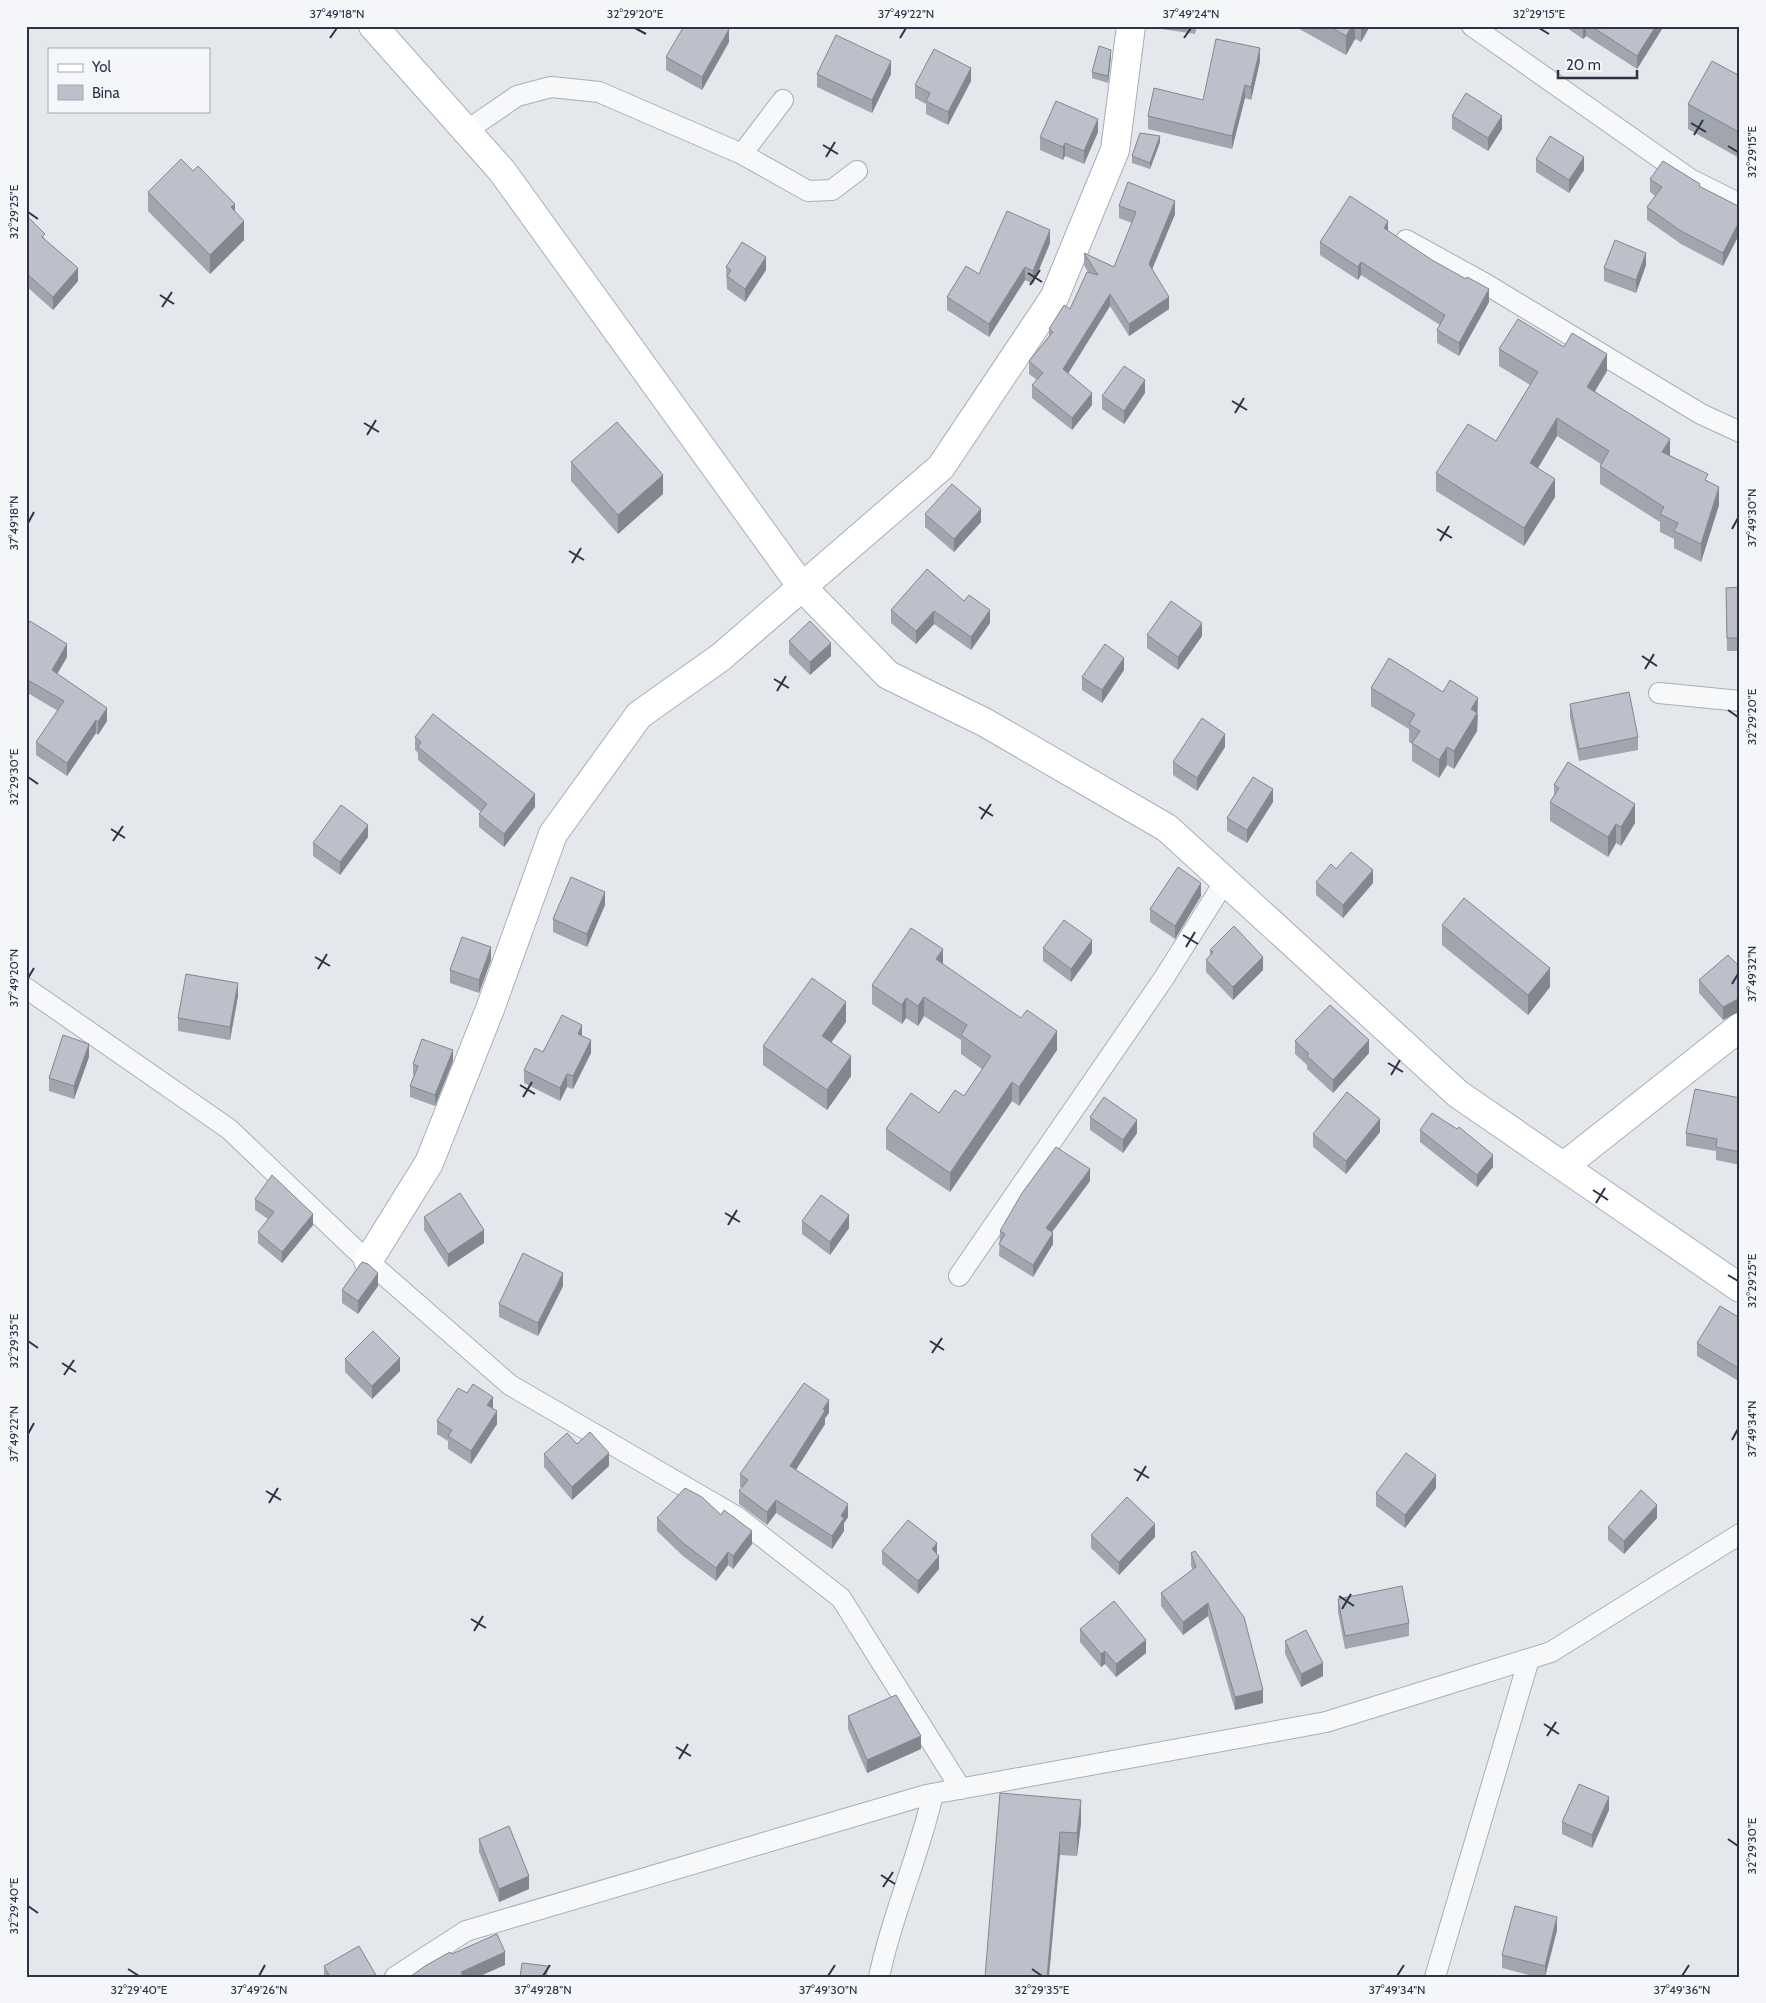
<svg xmlns="http://www.w3.org/2000/svg" width="1766" height="2003" font-family="Cabin,sans-serif">
  <rect width="100%" height="100%" fill="#e4e7ec"/>
  <g fill="none" stroke-linecap="round" stroke-linejoin="round">
    <defs>
      <path id="street" d="M1472,26L1690,179L1740,204
        M466,131L517,96L551,87L599,92L742,154L808,191L832,190L857,171
        M742,154L783,100
        M1406,240L1484,283L1701,414L1740,432
        M1659,693L1740,701
        M26,988L229,1129L360,1254L510,1385L737,1517L841,1598L961,1789
        M959,1276L1164,978L1225,881
        M395,1977L466,1931L926,1795L1326,1722L1551,1652L1740,1534
        M879,1977C892,1914 919,1856 933,1794
        M1435,1977L1529,1659"/>
      <path id="secondary" d="M373,26L502,171L802,587L888,675L984,722L1167,828L1458,1094L1740,1288
        M1564,1166L1740,1027
        M368,1261L429,1163L490,1009L553,834L639,715L721,657L941,467L1054,298L1115,150L1131,26"/>
    </defs>
    <use href="#street" stroke="#a9aeb7" stroke-width="22"/>
    <use href="#secondary" stroke="#a9aeb7" stroke-width="30"/>
    <use href="#street" stroke="#f7f8fa" stroke-width="20"/>
    <use href="#secondary" stroke="#fff" stroke-width="28"/>
  </g>
  <path fill="#a1a5ae" d="M1162,26H1197L1195,34L1162,29Z
    M1294,26H1370L1361,42L1355,39L1346,55Z
    M1564,26H1662V29L1637,69L1586,36L1583,39Z
    M729,42L702,90L666,70V57Z
    M1111,56L1108,83L1092,78V72Z
    M1260,61L1251,100L1245,98L1232,149L1148,129V116L1203,100Z
    M817,74H891L872,113L817,87Z
    M1740,76V157L1739,158L1688,129V104Z
    M971,81L948,125L926,114V104L915,98V85Z
    M1452,116L1502,129L1488,151L1452,129Z
    M1098,132L1084,164L1065,156L1063,160L1040,150V137Z
    M1160,142L1150,169L1132,163V156Z
    M1536,159L1584,170L1569,193L1536,172Z
    M1650,179L1700,187L1740,207L1723,266L1681,244L1647,220V207L1655,196L1650,192Z
    M148,192L235,211L244,240L210,274L148,211Z
    M1119,206L1175,214L1152,269L1169,309L1129,336L1110,306L1068,373L1092,405L1072,430L1032,398V385L1037,380L1029,374V361L1049,336V329L1070,309L1088,272L1084,265V253L1114,267L1132,223L1119,218Z
    M26,215L78,281L53,310L26,286Z
    M1388,231L1489,302L1459,356L1437,343V330L1440,325L1361,275L1358,280L1320,255V242Z
    M1050,243L1033,284L1025,280L989,337L947,310V297L979,274Z
    M1646,265L1636,293L1604,281V268Z
    M726,267L766,270L745,302L727,289Z
    M1564,347L1607,371L1595,391L1670,455L1708,481L1719,505L1701,562L1674,548V539L1660,532V522L1600,484V466L1601,464L1557,436L1538,468L1555,497L1524,546L1436,491V473L1496,441L1530,385L1499,366V349Z
    M1145,393L1124,424L1102,409V396Z
    M571,462L663,494L618,534L571,481Z
    M925,514L981,522L954,552L925,527Z
    M1740,587V651H1727L1726,601Z
    M964,601L990,623L971,650L934,624L916,644L891,623V610Z
    M26,628L67,657L57,674L107,721L98,735L96,733L67,776L36,755V742L58,711L26,692Z
    M1147,635L1202,636L1178,670L1147,648Z
    M789,641L831,656L810,675L789,654Z
    M1124,670L1102,703L1082,690V677Z
    M1371,688L1478,715L1477,731L1454,769L1447,765L1439,778L1412,761V744L1409,742V729L1371,706Z
    M1570,704L1638,737V750L1579,761L1570,717Z
    M1740,726V758H1738V745Z
    M415,737L535,807L504,847L479,827V814L481,812L418,760V753L415,750Z
    M1225,747L1197,791L1173,775V762Z
    M1554,785L1635,823L1621,846L1616,843L1608,857L1550,821V802L1554,796Z
    M1273,802L1247,843L1227,831V818Z
    M368,837L340,875L313,856V843Z
    M1336,869L1373,883L1343,918L1316,895V882Z
    M1201,896L1175,939L1150,922V909Z
    M605,905L587,947L553,932V919Z
    M1442,925L1550,987L1528,1015L1442,945Z
    M1043,948L1092,953L1071,982L1043,961Z
    M1210,950L1263,970L1233,1000L1206,972V960L1210,955Z
    M491,960L479,993L450,983V970Z
    M1740,962V1011L1723,1020L1699,993V980L1737,964Z
    M943,964L1057,1050L1019,1106L1012,1101L950,1192L886,1149V1129L939,1113L964,1096L982,1069L961,1054V1040L924,1016L918,1026L906,1018L902,1024L872,1004V985Z
    M238,996L230,1040L178,1031V1018Z
    M846,1022L831,1043L851,1076L827,1110L763,1065V1046Z
    M582,1036L591,1053L573,1089L567,1087L560,1101L524,1083V1070L543,1052Z
    M1295,1041L1369,1053L1333,1093L1307,1069V1065L1295,1054Z
    M89,1057L74,1099L49,1091V1078Z
    M453,1061L435,1106L410,1097V1086L414,1075H413V1064Z
    M1740,1098V1165L1716,1160V1151L1686,1146V1133Z
    M1090,1117L1137,1133L1123,1153L1090,1130Z
    M1420,1130L1493,1167L1477,1187L1420,1142Z
    M1380,1132L1346,1174L1313,1147V1134Z
    M1090,1181L1052,1232L1053,1244L1033,1277L999,1256L1000,1231Z
    M255,1199L313,1225L282,1263L258,1243V1232L268,1219L255,1210Z
    M424,1217L484,1243L448,1267L424,1230Z
    M802,1221L849,1228L830,1255L802,1234Z
    M378,1286L358,1314L342,1303V1290Z
    M563,1286L538,1336L499,1317V1304Z
    M1740,1318V1382L1697,1356V1343Z
    M345,1359L400,1371L372,1399L345,1372Z
    M467,1393L493,1409L497,1424L471,1464L448,1449V1441L437,1434V1421Z
    M829,1413L825,1418V1424L796,1470L848,1517L844,1523V1531L832,1549L776,1513L767,1525L739,1504V1491L742,1488L740,1487V1474Z
    M577,1444L609,1466L572,1500L544,1467V1454Z
    M1436,1488L1405,1528L1376,1506V1493Z
    M657,1518L752,1544L733,1569L728,1565L716,1581L683,1556L657,1531Z
    M1657,1518L1624,1554L1608,1540V1527Z
    M1091,1535L1155,1537L1119,1575L1091,1548Z
    M882,1551L937,1553L939,1569L918,1594L882,1564Z
    M1191,1553L1263,1703L1235,1710L1208,1616L1183,1635L1161,1606V1593L1193,1570L1191,1566Z
    M1338,1599L1409,1623V1636L1345,1649L1338,1612Z
    M1080,1629L1146,1653L1116,1677L1105,1664L1101,1667L1080,1642Z
    M1285,1641L1323,1676L1301,1687L1285,1654Z
    M848,1716L921,1749L867,1773L848,1729Z
    M1000,1793L1081,1823L1077,1856L1060,1855Z
    M1609,1810L1592,1848L1562,1834V1822Z
    M479,1839L529,1889L499,1902L479,1852Z
    M1557,1930L1545,1977H1537L1502,1968V1955Z
    M324,1966L377,1977H324Z"/>
  <path fill="#83868d" d="M1352,26H1355V39L1346,55V36Z
    M1361,26H1370L1361,42Z
    M1583,26H1586V36L1583,39Z
    M1656,26H1662V29L1637,69V56Z
    M729,29V42L702,90V77Z
    M1260,48V61L1251,100V87Z
    M1111,50V56L1108,83V76Z
    M891,61V74L872,113V100Z
    M971,68V81L948,125V112Z
    M1245,85V98L1232,149V136Z
    M1502,116V129L1488,151V138Z
    M1098,119V132L1084,164V151Z
    M1739,132H1740L1739,158Z
    M1160,136V142L1150,169V163Z
    M1065,143V156L1063,160V147Z
    M1584,157V170L1569,193V180Z
    M1175,201V214L1149,277V264Z
    M235,204V223L231,207Z
    M1740,220V233L1723,266V253Z
    M244,221V240L210,274V255Z
    M1388,221V234L1384,228Z
    M1050,230V243L1033,284V271Z
    M1646,253V265L1636,293V280Z
    M766,257V270L745,302V289Z
    M1361,262V275L1358,280V267Z
    M1025,267V280L989,337V324Z
    M78,268V281L53,310V297Z
    M1489,289V302L1459,356V343Z
    M1110,294V306L1063,382V369Z
    M1169,297V309L1129,336V324Z
    M1607,354V371L1587,404V387Z
    M1145,380V393L1124,424V411Z
    M1092,393V405L1072,430V418Z
    M1557,418V436L1530,481V463Z
    M1670,439V457L1662,452Z
    M663,475V494L618,534V515Z
    M1555,479V497L1524,546V528Z
    M1719,487V505L1701,562V544Z
    M981,509V522L954,552V539Z
    M990,610V623L971,650V637Z
    M934,611V624L916,644V631Z
    M1202,623V636L1178,670V657Z
    M831,643V656L810,675V662Z
    M67,644V657L52,683V670Z
    M1124,658V670L1102,703V690Z
    M1478,698L1477,731L1454,769V751L1471,709Z
    M107,708V721L98,735V722Z
    M96,720V733L67,776V763Z
    M1225,734V747L1197,791V778Z
    M1447,747V765L1439,778V760Z
    M1273,789V802L1247,843V830Z
    M535,794V807L504,847V834Z
    M1635,804V823L1621,846V827Z
    M1616,824V843L1608,857V837Z
    M368,825V837L340,875V862Z
    M1373,870V883L1343,918V905Z
    M1201,883V896L1175,939V926Z
    M605,892V905L587,947V934Z
    M1092,940V953L1071,982V969Z
    M491,947V960L479,993V980Z
    M943,949V968L936,959Z
    M1263,957V970L1233,1000V987Z
    M1550,968V987L1528,1015V995Z
    M238,983V996L230,1040V1027Z
    M924,997V1016L918,1026V1006Z
    M906,998V1018L902,1024V1005Z
    M1740,998V1011L1723,1020V1007Z
    M846,1002V1022L822,1055V1036Z
    M582,1025V1038L578,1034Z
    M1057,1031V1050L1019,1106V1087Z
    M591,1040V1053L573,1089V1076Z
    M1369,1040V1053L1333,1093V1080Z
    M89,1044V1057L74,1099V1086Z
    M453,1050V1061L435,1106V1095Z
    M851,1056V1076L827,1110V1090Z
    M567,1074V1087L560,1101V1088Z
    M1012,1082V1101L950,1192V1173Z
    M1380,1119V1132L1346,1174V1161Z
    M1137,1120V1133L1123,1153V1140Z
    M1493,1155V1167L1477,1187V1175Z
    M1090,1169V1181L1046,1240V1228Z
    M313,1214V1225L282,1263V1252Z
    M849,1215V1228L830,1255V1242Z
    M484,1230V1243L448,1267V1254Z
    M1053,1233V1244L1033,1277V1265Z
    M378,1273V1286L358,1314V1301Z
    M563,1273V1286L538,1336V1323Z
    M400,1358V1371L372,1399V1386Z
    M493,1397V1410L487,1405Z
    M829,1400V1413L825,1418V1424L790,1479V1466L823,1409Z
    M497,1411V1424L471,1464V1451Z
    M609,1453V1466L572,1500V1487Z
    M1436,1475V1488L1405,1528V1515Z
    M776,1500V1513L767,1525V1512Z
    M848,1504V1517L844,1523V1531L832,1549V1536L841,1516Z
    M1657,1505V1518L1624,1554V1541Z
    M1155,1524V1537L1119,1575V1562Z
    M752,1531V1544L733,1569V1556Z
    M937,1543V1556L932,1549Z
    M728,1552V1565L716,1581V1568Z
    M939,1556V1569L918,1594V1581Z
    M1208,1603V1616L1183,1635V1622Z
    M1146,1640V1653L1116,1677V1664Z
    M1105,1651V1664L1101,1667V1654Z
    M1323,1663V1676L1301,1687V1674Z
    M1263,1690V1703L1235,1710V1697Z
    M921,1736V1749L867,1773V1760Z
    M1609,1797V1810L1592,1848V1835Z
    M1081,1800V1823L1077,1856V1833Z
    M1060,1832V1855L1049,1977H1047Z
    M529,1876V1889L499,1902V1889Z
    M1557,1917V1930L1545,1977V1966Z
    M505,1952V1965L478,1977H461V1972Z"/>
  <path fill="#bbc0ca" stroke="#83868d" d="M684,26H724L729,29L702,77L666,57Z
    M1329,26H1352L1346,36Z
    M1591,26H1656L1637,56Z
    M836,35L891,61L872,100L817,74Z
    M1216,39L1260,48L1251,87L1245,85L1232,136L1148,116L1154,88L1203,100Z
    M1099,46L1111,50L1108,76L1092,72Z
    M934,49L971,68L948,112L926,101L930,93L915,85Z
    M1712,61L1740,76L1739,132L1688,104Z
    M1466,93L1502,116L1488,138L1452,116Z
    M1056,101L1098,119L1084,151L1065,143L1063,147L1040,137Z
    M1140,133L1160,136L1150,163L1132,156Z
    M1550,136L1584,157L1569,180L1536,159Z
    M181,159L193,171L198,166L235,204L231,207L244,221L210,255L148,192Z
    M1663,161L1700,184L1699,186L1740,207V220L1723,253L1681,231L1647,207L1662,187L1650,179Z
    M1128,182L1175,201L1149,264L1169,297L1129,324L1110,294L1063,369L1092,393L1072,418L1032,385L1043,373L1029,361L1053,332L1049,329L1064,305L1070,309L1087,272L1098,275L1084,253L1114,267L1136,212L1119,206Z
    M1350,196L1388,221L1384,228L1432,260L1466,279L1467,277L1489,289L1459,343L1437,330L1445,315L1361,262L1358,267L1320,242Z
    M1007,211L1050,230L1033,271L1025,267L989,324L947,297L966,266L979,274Z
    M26,215L45,234L42,237L78,268L53,297L26,273Z
    M1615,240L1646,253L1636,280L1604,268Z
    M742,242L766,257L745,289L727,276L731,270L726,267Z
    M1518,319L1564,347L1572,333L1607,354L1587,387L1670,439L1662,452L1708,474L1705,480L1719,487L1701,544L1674,531L1678,523L1660,514L1664,507L1600,466L1609,451L1557,418L1530,463L1555,479L1524,528L1436,473L1468,424L1496,441L1538,372L1499,349Z
    M1124,366L1145,380L1124,411L1102,396Z
    M617,422L663,475L618,515L571,462Z
    M952,484L981,509L954,539L925,514Z
    M927,569L964,601L969,595L990,610L971,637L934,611L916,631L891,610Z
    M1740,587V638H1727L1726,588Z
    M1171,601L1202,623L1178,657L1147,635Z
    M30,621L67,644L52,670L107,708L98,722L96,720L67,763L36,742L64,701L26,679V628Z
    M810,621L831,643L810,662L789,641Z
    M1105,644L1124,658L1102,690L1082,677Z
    M1389,658L1443,692L1450,680L1478,698L1471,709L1477,713L1454,751L1447,747L1439,760L1412,743L1420,731L1409,724L1415,714L1371,688Z
    M1629,692L1638,737L1579,749L1570,704Z
    M433,714L535,794L504,834L479,814L487,804L418,747L421,742L415,737Z
    M1202,718L1225,734L1197,778L1173,762Z
    M1740,726V745H1738Z
    M1568,762L1635,804L1621,827L1616,824L1608,837L1550,802L1559,788L1554,785Z
    M1253,777L1273,789L1247,830L1227,818Z
    M341,805L368,825L340,862L313,843Z
    M1351,852L1373,870L1343,905L1316,882L1331,864L1336,869Z
    M1178,867L1201,883L1175,926L1150,909Z
    M571,877L605,892L587,934L553,919Z
    M1464,898L1550,968L1528,995L1442,925Z
    M1064,920L1092,940L1071,969L1043,948Z
    M1234,926L1263,957L1233,987L1206,960L1213,952L1210,950Z
    M911,928L943,949L936,959L966,980L1021,1018L1027,1010L1057,1031L1019,1087L1012,1082L950,1173L886,1129L911,1093L939,1113L955,1090L964,1096L991,1056L961,1035L967,1025L924,997L918,1006L906,998L902,1005L872,985Z
    M462,937L491,947L479,980L450,970Z
    M1728,955L1737,964L1740,962V998L1723,1007L1699,980Z
    M186,974L238,983L230,1027L178,1018Z
    M812,978L846,1002L822,1036L851,1056L827,1090L763,1046Z
    M1330,1005L1369,1040L1333,1080L1307,1056L1309,1054L1295,1041Z
    M562,1015L582,1025L578,1034L591,1040L573,1076L567,1074L560,1088L524,1070L535,1048L543,1052Z
    M63,1035L89,1044L74,1086L49,1078Z
    M422,1039L453,1050L435,1095L410,1086L418,1066L413,1064Z
    M1695,1089L1740,1098V1152L1716,1147L1717,1139L1686,1133Z
    M1347,1092L1380,1119L1346,1161L1313,1134Z
    M1104,1097L1137,1120L1123,1140L1090,1117Z
    M1432,1113L1457,1129L1459,1127L1493,1155L1477,1175L1420,1130Z
    M1056,1147L1090,1169L1046,1228L1053,1233L1033,1265L999,1244L1005,1234L1000,1231L1022,1193Z
    M272,1175L313,1214L282,1252L258,1232L274,1212L255,1199Z
    M460,1193L484,1230L448,1254L424,1217Z
    M821,1195L849,1215L830,1242L802,1221Z
    M523,1253L563,1273L538,1323L499,1304Z
    M362,1262L368,1264L378,1273L358,1301L342,1290Z
    M1720,1306L1740,1318V1369L1697,1343Z
    M373,1331L400,1358L372,1386L345,1359Z
    M804,1383L829,1400L823,1409L825,1411L790,1466L848,1504L841,1516L844,1518L832,1536L776,1500L767,1512L739,1491L748,1480L740,1474Z
    M473,1384L493,1397L487,1405L497,1411L471,1451L448,1436L452,1430L437,1421L458,1388L467,1393Z
    M590,1432L609,1453L572,1487L544,1454L567,1433L577,1444Z
    M1406,1453L1436,1475L1405,1515L1376,1493Z
    M685,1488L702,1497L721,1515L724,1510L752,1531L733,1556L728,1552L716,1568L683,1543L657,1518Z
    M1641,1490L1657,1505L1624,1541L1608,1527Z
    M1127,1497L1155,1524L1119,1562L1091,1535Z
    M908,1520L937,1543L932,1549L939,1556L918,1581L882,1551Z
    M1195,1551L1244,1617L1263,1690L1235,1697L1208,1603L1183,1622L1161,1593L1196,1567L1191,1553Z
    M1402,1586L1409,1623L1345,1636L1338,1599Z
    M1114,1601L1146,1640L1116,1664L1105,1651L1101,1654L1080,1629Z
    M1306,1630L1323,1663L1301,1674L1285,1641Z
    M896,1695L921,1736L867,1760L848,1716Z
    M1579,1784L1609,1797L1592,1835L1562,1822Z
    M1000,1793L1081,1800L1077,1833L1060,1832L1047,1977H985Z
    M509,1826L529,1876L499,1889L479,1839Z
    M1515,1906L1557,1917L1545,1966L1502,1955Z
    M497,1934L505,1952L461,1972L464,1977H410L425,1966L450,1952L452,1954Z
    M359,1946L377,1977H330L324,1966Z
    M522,1963L548,1966L546,1977H520Z"/>
  <path fill="none" stroke="#2b3445" stroke-width="2" d="M635,28L646,34M1539,28L1549,34M330,38L337,28M900,38L906,28M1184,38L1191,28M1691,123L1706,132M1694,135L1703,120M823,145L838,154M1728,146L1738,152M826,157L835,142M28,212L38,219M1028,273L1042,282M1030,285L1040,270M160,295L174,304M162,307L172,292M1232,401L1247,410M1235,413L1244,398M364,423L379,432M367,435L376,420M28,523L34,512M1437,529L1452,538M1732,529L1738,518M1440,541L1449,526M569,551L584,560M572,563L581,548M1642,656L1657,666M1645,669L1654,654M774,679L789,688M777,691L786,676M1728,710L1738,717M28,777L38,784M979,807L993,816M981,819L991,804M111,829L125,838M113,841L123,826M1183,935L1198,944M1186,947L1195,932M315,957L330,966M318,969L327,954M28,978L34,968M1732,984L1738,974M1388,1063L1403,1072M1391,1075L1400,1060M520,1085L535,1094M523,1097L532,1082M1593,1190L1608,1200M1596,1203L1605,1188M725,1213L740,1222M728,1225L737,1210M1728,1275L1738,1281M28,1341L38,1348M930,1341L944,1350M932,1353L942,1338M62,1363L76,1372M64,1375L74,1360M28,1434L34,1423M1732,1440L1738,1429M1134,1469L1149,1478M1137,1481L1146,1466M266,1491L281,1500M269,1503L278,1488M1339,1596L1354,1606M1342,1609L1351,1594M471,1619L486,1628M474,1631L483,1616M1544,1724L1559,1734M1547,1736L1556,1722M676,1747L691,1756M679,1759L688,1744M1728,1839L1738,1846M881,1875L895,1884M883,1887L893,1872M28,1906L38,1913M128,1969L139,1976M1032,1969L1042,1976M259,1976L265,1965M543,1976L550,1965M828,1976L835,1965M1397,1976L1404,1965M1682,1976L1689,1965"/>
  <rect width="1766" height="2003" fill="none" stroke="#f4f6f9" stroke-width="55"/>
  <rect x="48" y="48" width="162" height="65" fill="#f4f6f9" stroke="#a4a8b1"/>
  <rect x="58" y="64" width="25" height="8" fill="#ffffff" stroke="#a4a8b1"/>
  <text x="92" y="72" font-size="15" fill="#2b3445">Yol</text>
  <rect x="58" y="85" width="25" height="15" fill="#bbc0ca" stroke="#a4a8b1"/>
  <text x="92" y="98" font-size="15" fill="#2b3445">Bina</text>
  <path d="M1558 70v8h79v-8" fill="none" stroke="#2b3445" stroke-width="2.5"/>
  <text x="1566" y="70" font-size="15" fill="#2b3445" stroke="#f4f6f9" stroke-width="4" paint-order="stroke">20 m</text>
  <rect x="28" y="28" width="1710" height="1948" fill="none" stroke="#2b3445" stroke-width="2"/>
  <g font-size="12" text-anchor="middle" fill="#2b3445">
    <text x="337" y="18">37°49'18"N</text>
    <text x="635" y="18">32°29'20"E</text>
    <text x="906" y="18">37°49'22"N</text>
    <text x="1191" y="18">37°49'24"N</text>
    <text x="1539" y="18">32°29'15"E</text>
    <text transform="translate(1752 152) rotate(-90)" y="4">32°29'15"E</text>
    <text transform="translate(14 212) rotate(-90)" y="4">32°29'25"E</text>
    <text transform="translate(1752 518) rotate(-90)" y="4">37°49'30"N</text>
    <text transform="translate(14 523) rotate(-90)" y="4">37°49'18"N</text>
    <text transform="translate(1752 717) rotate(-90)" y="4">32°29'20"E</text>
    <text transform="translate(14 777) rotate(-90)" y="4">32°29'30"E</text>
    <text transform="translate(1752 974) rotate(-90)" y="4">37°49'32"N</text>
    <text transform="translate(14 978) rotate(-90)" y="4">37°49'20"N</text>
    <text transform="translate(1752 1281) rotate(-90)" y="4">32°29'25"E</text>
    <text transform="translate(14 1341) rotate(-90)" y="4">32°29'35"E</text>
    <text transform="translate(1752 1429) rotate(-90)" y="4">37°49'34"N</text>
    <text transform="translate(14 1434) rotate(-90)" y="4">37°49'22"N</text>
    <text transform="translate(1752 1846) rotate(-90)" y="4">32°29'30"E</text>
    <text transform="translate(14 1906) rotate(-90)" y="4">32°29'40"E</text>
    <text x="139" y="1994">32°29'40"E</text>
    <text x="259" y="1994">37°49'26"N</text>
    <text x="543" y="1994">37°49'28"N</text>
    <text x="828" y="1994">37°49'30"N</text>
    <text x="1042" y="1994">32°29'35"E</text>
    <text x="1397" y="1994">37°49'34"N</text>
    <text x="1682" y="1994">37°49'36"N</text>
  </g>
</svg>
